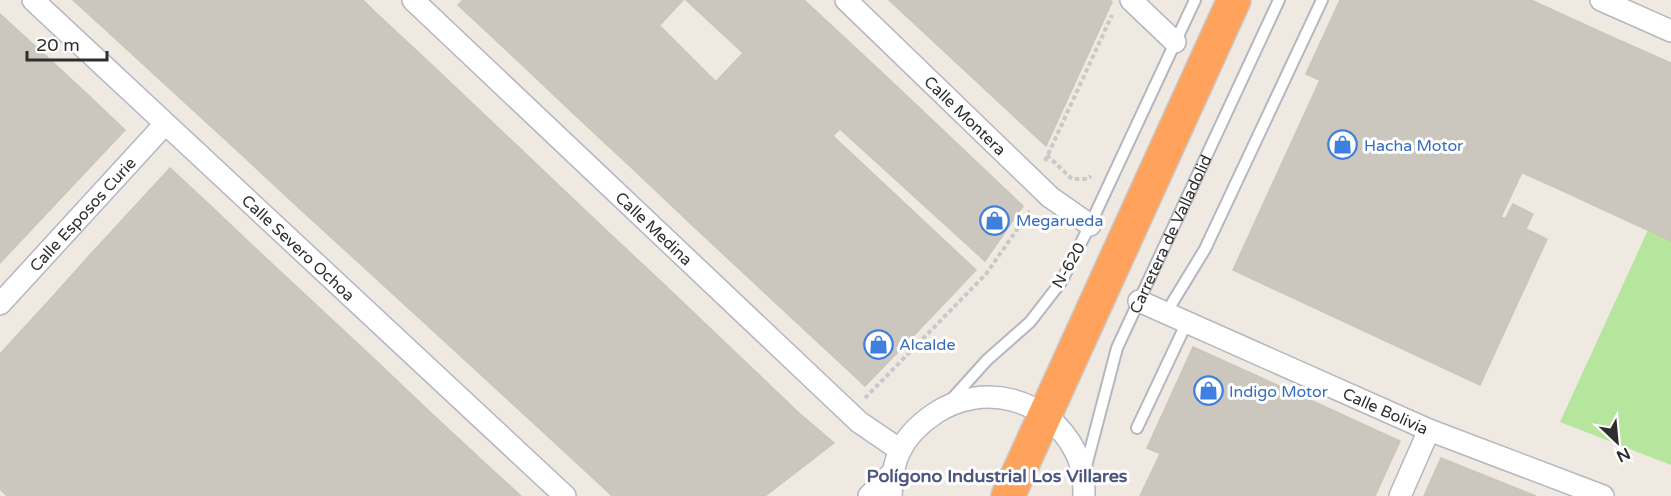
<svg xmlns="http://www.w3.org/2000/svg" width="1671" height="496" font-family="'Varela Round',sans-serif">
  <rect width="100%" height="100%" fill="#efe9e1"/>
  <path fill="#b6e59e" d="M1648,230L1671,241V465L1560,422Z"/>
  <path fill="#cbc7bf" stroke="#cbc5ba" stroke-width="1.5" d="M73,0H136L107,31Z
    M136,0H227L157,77L107,31Z
    M227,0H293L193,110L157,77Z
    M293,0H363L374,11L241,154L193,110Z
    M463,0H576L519,62L458,5Z
    M576,0H683L576,116L519,62Z
    M686,0H804L889,79L833,136Z
    M889,0H1110L1112,2L1046,146Z
    M1340,0H1531L1621,41L1554,187L1306,74Z
    M374,11L432,65L300,209L241,154Z
    M0,14L45,55L0,103Z
    M659,25L716,82L633,169L576,116Z
    M1621,41L1671,63V241L1554,187Z
    M743,53L802,107L691,224L633,169Z
    M45,55L85,92L0,183V103Z
    M432,65L491,121L357,261L300,209Z
    M889,79L1023,206L985,261L840,129Z
    M1320,80L1522,172L1501,217L1505,219L1513,204L1533,214L1526,229L1547,239L1480,385L1233,270Z
    M85,92L125,130L30,231L0,204V183Z
    M802,107L976,270L920,329L746,166Z
    M491,121L548,175L480,248L421,194Z
    M746,166L920,329L865,386L691,224Z
    M170,168L212,207L130,295L88,257Z
    M548,175L607,231L540,304L480,248Z
    M421,194L480,248L417,316L357,261Z
    M0,204L30,231L0,263Z
    M212,207L253,246L171,334L130,295Z
    M607,231L670,290L603,363L540,304Z
    M253,246L312,301L176,447L117,391Z
    M480,248L540,304L478,372L417,316Z
    M88,257L171,334L138,370L55,294Z
    M670,290L735,352L669,423L603,363Z
    M55,294L138,370L102,408L21,331Z
    M312,301L370,355L238,496H227L176,447Z
    M540,304L603,363L541,430L478,372Z
    M21,331L102,408L59,454L0,400V354Z
    M1193,347L1306,398L1261,496L1147,448Z
    M735,352L799,413L723,474L669,423Z
    M370,355L429,411L349,496H238Z
    M603,363L669,423L607,491L541,430Z
    M117,391L161,433L103,496H20Z
    M1306,398L1400,441L1375,496H1261Z
    M0,400L59,454L20,496H7L0,489Z
    M429,411L486,464L457,496H349Z
    M799,413L834,443L765,496H757L728,469Z
    M669,423L723,474L694,496H612L607,491Z
    M161,433L206,476L187,496H103Z
    M1160,454L1257,496H1140Z
    M1441,458L1536,496H1424Z
    M486,464L521,496H457Z
    M728,469L757,496H694L723,474Z
    M206,476L227,496H187Z"/>
  <g fill="none" stroke-linecap="round" stroke-linejoin="round">
    <defs>
      <g id="lane">
        <path d="M1166,313L1205,249L1322,0"/>
        <path d="M951,400L987,360L1030,322L1061,282L1090,225L1195,0"/>
        <path d="M1137,428L1187,322"/>
        <path id="s1" d="M1085,470L1117,348L1279,0"/>
      </g>
      <g id="street">
        <path id="s2" d="M33,0L565,496"/>
        <path id="s3" d="M413,0L859,422L900,450"/>
        <path id="s4" d="M846,0L1050,197L1090,225"/>
        <path d="M1131,0L1175,42"/>
        <path d="M1601,0L1671,31"/>
        <path id="s5" d="M1139,301L1429,430L1603,496"/>
        <path id="s6" d="M0,304L165,124"/>
        <path d="M869,496L893,472"/>
        <path d="M891,496C892,481 893,465 900,451C907,436 921,423 934,414C983,381 1048,398 1075,451C1083,465 1084,481 1084,496"/>
        <path d="M1400,496L1429,430"/>
      </g>
      <path id="highway" d="M1008,496L1234,0"/>
    </defs>
    <use href="#lane" stroke="#b4b7c1" stroke-width="14"/>
    <use href="#street" stroke="#b4b7c1" stroke-width="24"/>
    <use href="#highway" stroke="#c9c9c9" stroke-width="36"/>
    <path stroke="#c9c9c9" stroke-width="4" stroke-dasharray="4.5 3" stroke-linecap="butt" d="M1047,155L1072,179H1087L1091,176
      M1045,161L1112,15
      M865,398L986,274L1030,211"/>
    <use href="#lane" stroke="#fff" stroke-width="10"/>
    <use href="#street" stroke="#fff" stroke-width="21"/>
    <use href="#highway" stroke="#ffa35c" stroke-width="33"/>
  </g>
  <defs>
    <symbol id="shop-ring" viewBox="-11 -11 22 22"><circle r="9.5" fill="#fff" stroke="#3f7fe0" stroke-width="1.5"/><path d="M-5-2.5h2.3a2.7 3.5 0 0 1 5.4 0H5L5.5 6h-11ZM-1.5-2.5h3a1.5 2.3 0 0 0-3 0Z" fill="#3f7fe0"/></symbol>
  </defs>
  <g fill-rule="evenodd">
    <use href="#shop-ring" x="1326" y="128" width="33" height="33"/>
    <use href="#shop-ring" x="978" y="204" width="33" height="33"/>
    <use href="#shop-ring" x="862" y="328" width="33" height="33"/>
    <use href="#shop-ring" x="1192" y="374" width="33" height="33"/>
  </g>
  <g text-anchor="middle" stroke-width="6" stroke-linejoin="round" paint-order="stroke">
    <g font-size="16" fill="#2e2e2e" stroke="#fff">
      <text dy="6" stroke="none"><textPath href="#s4" startOffset="166">Calle Montera</textPath></text>
      <text dy="6" stroke="none"><textPath href="#s6" startOffset="122">Calle Esposos Curie</textPath></text>
      <text dy="6" stroke="none"><textPath href="#s3" startOffset="332">Calle Medina</textPath></text>
      <text dy="6" stroke="none"><textPath href="#s1" startOffset="252">Carretera de Valladolid</textPath></text>
      <text dy="6" stroke="none"><textPath href="#s2" startOffset="363">Calle Severo Ochoa</textPath></text>
      <text transform="translate(1068 265) rotate(-60)" y="6">N-620</text>
      <text dy="6" stroke="none"><textPath href="#s5" startOffset="270">Calle Bolivia</textPath></text>
    </g>
    <g font-size="16" fill="#366cbe" stroke="#fff" text-anchor="start">
      <text x="1364" y="151">Hacha Motor</text>
      <text x="1016" y="226">Megarueda</text>
      <text x="899" y="350">Alcalde</text>
      <text x="1229" y="397">Indigo Motor</text>
    </g>
    <g font-size="18" font-weight="bold" fill="#4d5680" stroke="#fff">
      <text x="997" y="482">Polígono Industrial Los Villares</text>
    </g>
  </g>
  <g transform="translate(1617 442) rotate(154)" stroke="#ffffff" stroke-width="4.5" paint-order="stroke">
  <path d="M0-4.5L10 22L0 15L-10 22Z" fill="#2e2e2e"/>
  <text y="-9" font-size="16" font-weight="bold" text-anchor="middle" fill="#2e2e2e">N</text>
  </g>
  <path d="M27 51v9h80v-9" fill="none" stroke="#2e2e2e" stroke-width="3"/>
  <text x="36" y="51" font-size="18" fill="#2e2e2e" stroke="#ffffff" stroke-width="4.5" paint-order="stroke">20 m</text>
</svg>
